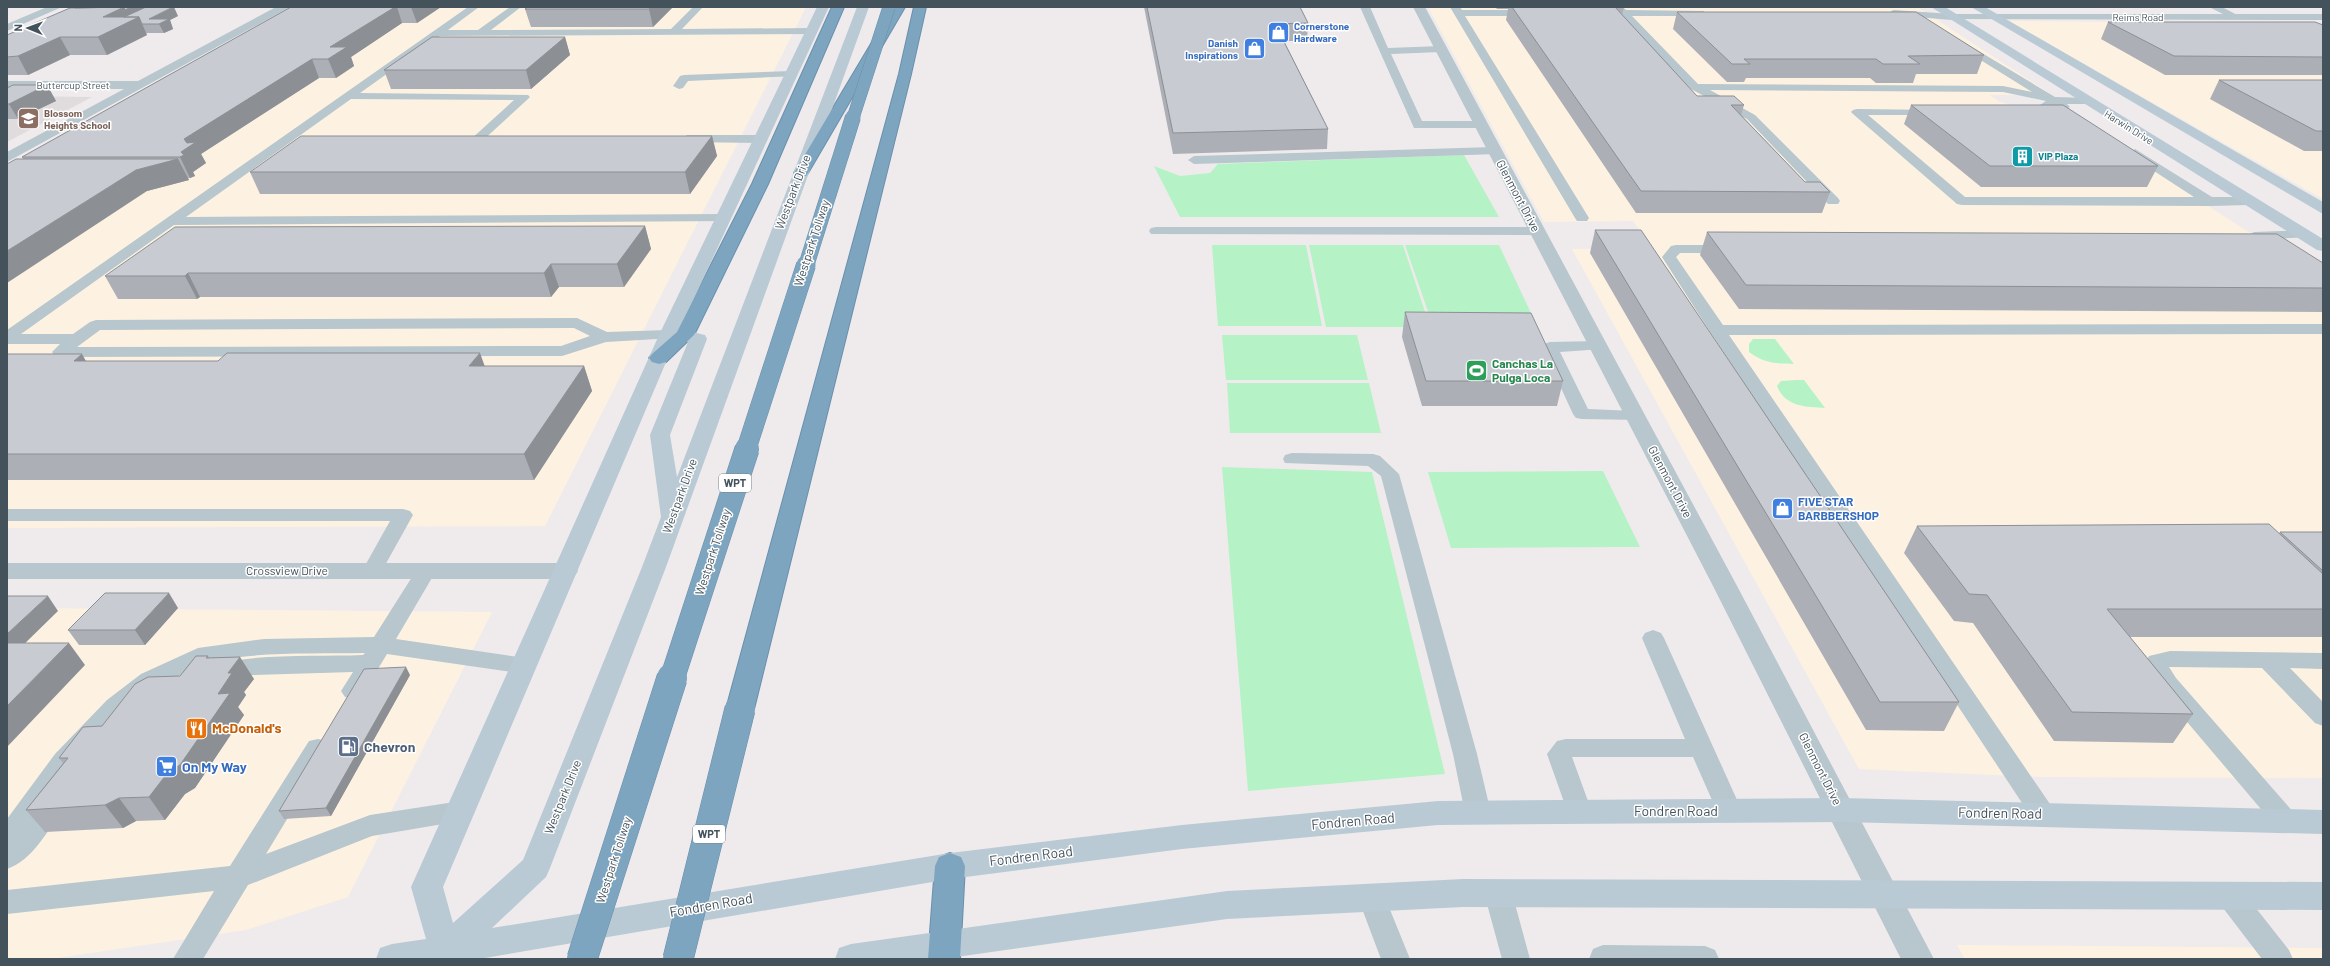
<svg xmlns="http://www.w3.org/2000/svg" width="2330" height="966" font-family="Barlow,sans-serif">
  <rect width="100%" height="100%" fill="#efebec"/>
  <path fill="#fdf2e1" d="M313,7H806L545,526L7,528V182Z
    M1428,7H1917L2052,95H1990L1998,101L2046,117H2070L2323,280V778L2041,777L1859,769L1572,249L1653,248L1633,221L1544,222Z
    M2008,21L2323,24V199Z
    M7,608L492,612L348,897L246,930L50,959H7Z
    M1957,945L2323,948V959H1965Z"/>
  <path fill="#e0dcde" d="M7,96L92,97L7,142Z"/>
  <path fill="#b5f2c6" d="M1464,155L1499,217H1180L1154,166L1180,176L1210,173L1218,164Z
    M1212,245H1306L1322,326H1218Z
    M1309,245H1403L1430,327H1326Z
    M1405,245H1499L1537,326H1433Z
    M1222,335H1357L1368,380H1226Z
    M1753,339H1775L1794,364C1776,364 1764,363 1749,352V344Z
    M1796,380H1804L1825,408C1806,407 1785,407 1777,386L1781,381Z
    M1227,383H1369L1381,433H1230Z
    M1222,467L1372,472L1445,774L1248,791Z
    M1603,471L1640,547L1451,548L1428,472Z"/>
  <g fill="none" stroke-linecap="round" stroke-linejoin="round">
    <defs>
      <path id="motorway" d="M832,7H844L768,184L694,335L666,362L659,364L652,362L649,358L652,354L677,332L752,184Z
        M893,7H905L808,173L806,176H796L794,173Z
        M914,7H926L911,74L754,709L750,716L740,719L730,716L726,709L899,74Z
        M950,853L961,857L965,866L960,959H928L935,866L939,857Z"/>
    </defs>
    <use href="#motorway" stroke="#6a90ac" stroke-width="2"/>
    <path fill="#b8c6cd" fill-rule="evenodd" d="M468,7H479L448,30H478L510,7H521L491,30L671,29L693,7H703L682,29L812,28L817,31L812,34L440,36L360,93L528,95L530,97L528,99L480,143L476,144L470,140L514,100L351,99L186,217L724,214L731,218L729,221L174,225L21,334H73L90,322L96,320L577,318L607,332L668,330L674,332L676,335L674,338L606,342L562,356L60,357L54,355L52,352L60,344H7V330ZM574,328L590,336L561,346L77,347L100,330Z
      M1360,7H1370L1388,48L1441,46L1446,49L1441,52L1391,54L1422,121H1481L1487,125L1485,128H1414Z
      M1450,7H1460L1462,10H1533L1538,13L1533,16H1465L1589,218L1587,221H1577L1575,218Z
      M1615,7H1623L1626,10L1704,11V15L1701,16H1632L1698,84L2003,86L2032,92L1958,46V42L1962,41L2055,97L2087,98L2093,101L2087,104H2067L2070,107L2064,110L2054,106C2042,113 2034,118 2020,114L2018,112L2020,110L2034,109L2046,101L2003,92L1710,90L1755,115L1838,198L1840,201L1838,204H1828L1747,119L1691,89L1621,16H1596L1591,13L1596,10H1616Z
      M2209,7H2222L2241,17L2239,19H2233Z
      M1894,10L1952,14L1957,17L1952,20L1891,15V11Z
      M792,71L796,72V76L688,81L683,88L679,89L673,86L680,76L684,75Z
      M1857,109L1939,110L1941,112L1939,114L1935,115H1868L1965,197H2194L2131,156L2129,153L2135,149L2212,197H2248L2255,201L2248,205L2211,206L1962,205L1957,204L1853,114L1851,112L1853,110Z
      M687,135H761L767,139L761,143L683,142L681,139Z
      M1494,147L1500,151L1498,154L1194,164L1188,160L1194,156Z
      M1156,227H1537L1544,231L1537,235L1151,234L1149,231L1151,228Z
      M2304,230L2309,231L2311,234L2309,237L2254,240L2247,236L2254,232Z
      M1676,245H1728L1735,249L1728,253H1680L1676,257L1723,325L2323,324V334L1729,335L2052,807L2056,814L2052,821L2043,824L2034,821L1709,330L1662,257L1671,246Z
      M1597,341L1603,343L1605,346L1603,349L1560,352L1588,409L1634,411L1640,412L1643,416L1640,420L1582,419L1576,418L1573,414L1542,347L1544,344L1550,342Z
      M1292,453L1373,454L1380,456L1399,474L1477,754L1491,813L1487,820L1478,823L1469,820L1465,813L1453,754L1381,476L1368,466L1285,463L1283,459L1285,455Z
      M7,509H403L410,511L413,515L379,576L372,578L365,576L362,571L390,521H7Z
      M426,564L433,566L436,571L396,639L525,658L533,660L536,666L533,672L525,674L387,654L361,697L353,699L345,697L341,691L353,672L254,675L222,679L214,677L211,671L214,665C255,653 320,657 363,655L365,653C312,654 256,651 204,663C196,665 189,670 182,674C129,700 89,745 55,793L63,796L67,803L63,810C47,831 33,860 7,869V819L55,754L107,700L141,674L198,648L264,639L374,637L419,566Z
      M1653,630L1661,633L1664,638L1742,811L1738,818L1729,821L1720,818L1693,757H1572L1592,812L1588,819L1579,822L1570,819L1547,754L1557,741L1566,739H1685L1642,638L1645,633Z
      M2170,651L2323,653V669L2290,668L2323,702V726L2315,723L2262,668L2169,667L2176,678L2295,814L2299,821L2295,828L2286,831L2277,828L2160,690L2148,671L2146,662L2149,656Z
      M318,739L327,741L330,748L266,854L370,815L461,801L470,804L474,811L470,818L461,821L372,836L248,885L203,959H173L214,891L7,914V890L230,866L309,741Z
      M1498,881L1508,885L1512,893L1530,959H1502L1484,893L1488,885Z
      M2230,884L2240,888L2289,950L2293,959H2262L2220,904L2216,896L2220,888Z
      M1372,886L1382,890L1410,959H1381L1358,898L1362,890Z
      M1603,945L1705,946L1715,950L1719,959H1589L1593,949Z"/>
    <path fill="#b8c6cd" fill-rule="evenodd" d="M47,7H62L7,31V24Z
      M276,7H290L7,162V152L124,89H7V81H138Z
      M1413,7H1425L1736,584L1934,959H1901L1712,584Z
      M1952,14H2323V20L1948,19L1946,17L1948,15Z
      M7,563H566L574,565L578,571L574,577L566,579H7Z"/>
    <path fill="#bacad5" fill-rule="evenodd" d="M817,7H829L680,329L705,335L707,339L670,435L677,477L857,7H869L666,567L550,868L546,877L492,928L950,853L1182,825L1438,801L1841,798L2323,810V834L1841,822L1438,825L1182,849L950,879L479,959H376L380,948L392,944L426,939L411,887L659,335ZM675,341L688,342L650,435L661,517L642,567L523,860L453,923L443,887Z
      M1931,7H1945L2323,239V251L2317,250Z
      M1971,7H1985L2323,202V214Z
      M1463,879L2323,882V910L1463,907L1227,919L942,959H835L839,948L851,944L1227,891Z"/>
    <use href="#motorway" fill="#7ea5c0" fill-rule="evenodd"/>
    <defs>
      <path id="motorway-bridge-far4" d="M853,118L889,7"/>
      <path id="motorway-bridge-far3" d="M806,266L853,117"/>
      <path id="motorway-bridge-far2" d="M746,450L806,265"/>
      <path id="motorway-bridge-far1" d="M672,679L747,449"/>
      <path id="motorway-bridge" d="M582,959L672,678
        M678,959L740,709"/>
    </defs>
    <use href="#motorway-bridge-far4" stroke="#6a90ac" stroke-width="13" stroke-linecap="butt"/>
    <use href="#motorway-bridge-far3" stroke="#6a90ac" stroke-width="16" stroke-linecap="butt"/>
    <use href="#motorway-bridge-far2" stroke="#6a90ac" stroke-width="20" stroke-linecap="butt"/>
    <use href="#motorway-bridge-far1" stroke="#6a90ac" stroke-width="25" stroke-linecap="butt"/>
    <use href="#motorway-bridge" stroke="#6a90ac" stroke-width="31" stroke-linecap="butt"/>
    <use href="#motorway-bridge-far4" stroke="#7ea5c0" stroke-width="12"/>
    <use href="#motorway-bridge-far3" stroke="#7ea5c0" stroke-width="15"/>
    <use href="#motorway-bridge-far2" stroke="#7ea5c0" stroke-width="19"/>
    <use href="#motorway-bridge-far1" stroke="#7ea5c0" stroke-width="24"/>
    <use href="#motorway-bridge" stroke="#7ea5c0" stroke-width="30"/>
  </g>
  <path fill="#acafb5" d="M291,7H441L417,23H402L351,57L354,66L336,78H319L201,154L206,163L193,172L195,176L190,178H188L189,180L147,191L23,159L22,157Z
    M528,7H673L653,27H531L525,9Z
    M1144,7H1300L1308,23L1307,41H1284L1328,129L1327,149L1173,154Z
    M1495,7H1624L1622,15L1697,96L1744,105L1741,115L1805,182L1830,192L1822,213H1636L1506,20L1508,9H1497Z
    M1677,12L1984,55L1977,74H1916L1913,83H1876L1870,78H1746L1744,82H1727L1673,29Z
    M178,16L170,20L173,29L164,33H146L147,35L107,55H70L28,75H7V35Z
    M2108,22L2323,25V75H2165L2101,39Z
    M565,37L570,55L531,89H391L384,70Z
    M2219,80H2323V151H2304L2210,99Z
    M47,85L56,101L18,119H7V88Z
    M1911,105L2158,166L2147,187H1981L1904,124Z
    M712,136L717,156L690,194H260L250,172Z
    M645,226L651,249L624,287H559L551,297H200L197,299H118L105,276Z
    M1595,230L1959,702L1944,731L1866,730L1590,253Z
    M1707,232L2323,263V312L1739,309L1700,255Z
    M1405,312L1563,381L1557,406H1422L1402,337Z
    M7,354L85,361L485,366H584L592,391L534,480H7Z
    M1917,526L2279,533L2280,532H2323V637H2130L2193,714L2173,743L2054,741L1973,623L1954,621L1904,553Z
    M178,608L145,645H79L68,630Z
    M208,656L210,658L254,679L244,692L246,695L238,707L244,715L195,788L185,794L165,820L136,821L123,828L45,832L26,810L63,763L59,758L102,726L180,676Z
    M410,675L331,816L284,819L279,811Z"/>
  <path fill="#8c8f93" d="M124,7H165L140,19L147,35L107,55L98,37L103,17Z
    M173,7H174L178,16L170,20L173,29L164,33L159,24L149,19Z
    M395,7H397L402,23L351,57L354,66L336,78L328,59L330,47Z
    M411,7H441L417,23Z
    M651,7H673L653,27L649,9Z
    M60,37L70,55L28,75L18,56Z
    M565,37L570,55L531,89L526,70Z
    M312,59L319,78L201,154L206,163L193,172L195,176L190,178L180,157L184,139Z
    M47,85L56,101L18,119L9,104Z
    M712,136L717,156L690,194L685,172Z
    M178,159L189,180L147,191L7,283V251L136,170Z
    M645,226L651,249L624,287L617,264Z
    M551,264L559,287L551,297L544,273Z
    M188,273L200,297L197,299L185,276Z
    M480,353L489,378L469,366Z
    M82,354L96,379L74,361Z
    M584,366L592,391L534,480L524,454Z
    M169,593L178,608L145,645L135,630Z
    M48,596L58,611L15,653L7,643V634Z
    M69,643L85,665L7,747V706Z
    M240,657L254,679L244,692L246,695L238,707L244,715L195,788L185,794L165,820L149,797L218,694L228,673Z
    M406,667L410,675L331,816L326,808Z
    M119,798L136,821L123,828L105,805Z"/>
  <path fill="#c8ccd2" stroke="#8c8f93" d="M76,7H131L125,10L124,7L75,8Z
    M124,7L103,17H139L98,37H60L18,56L7,57V35L70,8Z
    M146,7H173L149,19H169L159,24H142L139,17H124Z
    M291,7H395L330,47H347L328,59H312L184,139L187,143L196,142L181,152L184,155L180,157H22Z
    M528,7H651L649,9H525Z
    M1147,7H1300L1308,23L1275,24L1328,129L1173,133Z
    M1512,7H1615L1697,96H1734L1744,105H1731L1805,182H1820L1830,192L1641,191Z
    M1677,12H1916L1984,55L1908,56L1920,64H1883L1876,59H1744L1750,64H1732Z
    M2108,22H2315L2323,25V57L2174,56Z
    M432,37H565L526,70H384Z
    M2219,80H2323V131H2316Z
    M13,85H47L9,104H7V88Z
    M1911,105H2063L2158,166H1990Z
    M301,136H712L685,172H250Z
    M16,159H178L136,170L7,251V164Z
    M645,226L617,264H551L544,273H188L185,276H105L175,227Z
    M1595,230H1641L1959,702H1880Z
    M1707,232L2277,234L2323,263V288L1746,285Z
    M1405,312L1531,313L1563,381H1426Z
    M227,353H480L469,366H584L524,454H7V354H82L74,361H218Z
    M2269,524L2323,574V609H2107L2193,714L2072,712L1987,595L1969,594L1917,526Z
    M2280,532H2323V571Z
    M105,593H169L135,630H68Z
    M7,596H48L7,634Z
    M7,643H69L7,706Z
    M196,656H208L206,658L240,657L228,673H232L218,694L230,693L180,765L169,771L149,797L119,798L105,805L26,810L68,758H59L83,727L102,726L135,684L148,677L180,676Z
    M406,667L326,808L279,811L364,669Z"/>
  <defs>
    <symbol id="shop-square" viewBox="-11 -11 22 22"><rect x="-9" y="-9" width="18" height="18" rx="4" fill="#3f7fe0" stroke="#fff"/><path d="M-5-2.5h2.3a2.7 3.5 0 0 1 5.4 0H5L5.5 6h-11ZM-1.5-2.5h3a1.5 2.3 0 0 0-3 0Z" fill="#fff"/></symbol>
    <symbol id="school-square" viewBox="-11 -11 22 22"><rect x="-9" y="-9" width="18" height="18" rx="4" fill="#8d6e63" stroke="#fff"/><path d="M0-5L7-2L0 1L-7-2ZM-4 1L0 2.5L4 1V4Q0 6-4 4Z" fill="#fff"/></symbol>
    <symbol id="building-square" viewBox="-11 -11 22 22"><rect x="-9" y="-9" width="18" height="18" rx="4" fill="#0f9aa8" stroke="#fff"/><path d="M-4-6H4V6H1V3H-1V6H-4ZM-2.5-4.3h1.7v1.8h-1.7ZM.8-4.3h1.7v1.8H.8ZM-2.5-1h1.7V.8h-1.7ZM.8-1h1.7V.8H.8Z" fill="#fff"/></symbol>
    <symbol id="stadium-square" viewBox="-11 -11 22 22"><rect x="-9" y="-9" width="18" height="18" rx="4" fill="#2e9e5b" stroke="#fff"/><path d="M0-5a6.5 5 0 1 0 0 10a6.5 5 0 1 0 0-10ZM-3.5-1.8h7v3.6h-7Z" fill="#fff"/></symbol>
    <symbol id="restaurant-square" viewBox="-11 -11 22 22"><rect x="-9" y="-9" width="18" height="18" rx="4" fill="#e8710a" stroke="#fff"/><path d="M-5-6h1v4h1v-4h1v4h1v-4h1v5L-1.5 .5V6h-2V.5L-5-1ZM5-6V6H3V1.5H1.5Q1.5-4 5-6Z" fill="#fff"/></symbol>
    <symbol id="fuel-square" viewBox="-11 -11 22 22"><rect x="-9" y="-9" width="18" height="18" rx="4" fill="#5c6f8a" stroke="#fff"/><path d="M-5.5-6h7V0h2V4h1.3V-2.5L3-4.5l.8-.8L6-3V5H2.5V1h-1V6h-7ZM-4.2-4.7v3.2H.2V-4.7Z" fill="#fff"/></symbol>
    <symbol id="supermarket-square" viewBox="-11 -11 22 22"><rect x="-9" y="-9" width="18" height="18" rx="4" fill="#3f7fe0" stroke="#fff"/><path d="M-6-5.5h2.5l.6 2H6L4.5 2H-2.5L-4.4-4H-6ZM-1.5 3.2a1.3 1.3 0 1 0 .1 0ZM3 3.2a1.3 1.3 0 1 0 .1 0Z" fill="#fff"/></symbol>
  </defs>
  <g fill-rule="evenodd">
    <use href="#shop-square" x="1266" y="20" width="25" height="25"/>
    <use href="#shop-square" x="1242" y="36" width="25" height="25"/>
    <use href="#school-square" x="16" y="106" width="25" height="25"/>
    <use href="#building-square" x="2010" y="144" width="25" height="25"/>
    <use href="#stadium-square" x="1464" y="358" width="25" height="25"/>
    <use href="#shop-square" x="1770" y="496" width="25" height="25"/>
    <use href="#restaurant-square" x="184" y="716" width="25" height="25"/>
    <use href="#fuel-square" x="336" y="734" width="25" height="25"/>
    <use href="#supermarket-square" x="154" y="754" width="25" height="25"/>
  </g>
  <g text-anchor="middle" stroke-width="3" stroke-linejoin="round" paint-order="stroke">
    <g font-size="10" fill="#43525b" stroke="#fff">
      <text x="2138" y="21">Reims Road</text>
      <text x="73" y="89">Buttercup Street</text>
      <text transform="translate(2129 127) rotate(32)" y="4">Harwin Drive</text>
    </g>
    <g font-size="10" font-weight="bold" fill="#366cbe" stroke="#fff" text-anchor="start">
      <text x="1294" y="30">Cornerstone<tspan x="1294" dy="12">Hardware</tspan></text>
      <text x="1238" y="47" text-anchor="end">Danish<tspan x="1238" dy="12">Inspirations</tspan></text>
    </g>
    <g font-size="10" font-weight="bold" fill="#785e54" stroke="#fff" text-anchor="start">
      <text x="44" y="117">Blossom<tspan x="44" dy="12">Heights School</tspan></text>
    </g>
    <g font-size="10" font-weight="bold" fill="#0d838f" stroke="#fff" text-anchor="start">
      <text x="2038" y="160">VIP Plaza</text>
    </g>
    <g fill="#fff" stroke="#7b868c" stroke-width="1">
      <rect x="719" y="474" width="32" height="18" rx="3"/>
      <rect x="693" y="825" width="32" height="18" rx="3"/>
    </g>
    <g font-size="11" font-weight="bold" fill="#43525b">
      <text x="735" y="487">WPT</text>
      <text x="709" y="838">WPT</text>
    </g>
    <g font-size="12" fill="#43525b" stroke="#fff">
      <text transform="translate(793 192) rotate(-69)" y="4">Westpark Drive</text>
      <text transform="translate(1518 196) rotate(62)" y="4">Glenmont Drive</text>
      <text transform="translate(812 243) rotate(-72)" y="4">Westpark Tollway</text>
      <text transform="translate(1670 482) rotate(62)" y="4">Glenmont Drive</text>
      <text transform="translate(680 496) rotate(-70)" y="4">Westpark Drive</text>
      <text transform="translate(713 552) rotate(-72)" y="4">Westpark Tollway</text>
      <text x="287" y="575">Crossview Drive</text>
      <text transform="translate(1820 769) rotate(63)" y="4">Glenmont Drive</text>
      <text transform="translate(563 797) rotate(-68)" y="4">Westpark Drive</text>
      <text transform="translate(614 860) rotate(-72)" y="4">Westpark Tollway</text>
    </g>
    <g font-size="12" font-weight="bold" fill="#27864d" stroke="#fff" text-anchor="start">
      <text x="1492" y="368">Canchas La<tspan x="1492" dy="14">Pulga Loca</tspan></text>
    </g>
    <g font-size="12" font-weight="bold" fill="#366cbe" stroke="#fff" text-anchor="start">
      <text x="1798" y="506">FIVE STAR<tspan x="1798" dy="14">BARBBERSHOP</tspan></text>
    </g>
    <g font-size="14" font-weight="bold" fill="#c56008" stroke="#fff" text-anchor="start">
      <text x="212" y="733">McDonald's</text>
    </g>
    <g font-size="14" font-weight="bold" fill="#4e5e75" stroke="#fff" text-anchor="start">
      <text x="364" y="752">Chevron</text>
    </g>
    <g font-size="14" font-weight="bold" fill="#366cbe" stroke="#fff" text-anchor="start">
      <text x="182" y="772">On My Way</text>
    </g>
    <g font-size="14" fill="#43525b" stroke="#fff">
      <text x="1676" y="816">Fondren Road</text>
      <text transform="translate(2000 813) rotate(1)" y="5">Fondren Road</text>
      <text transform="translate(1353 821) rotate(-5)" y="5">Fondren Road</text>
      <text transform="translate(1031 856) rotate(-7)" y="5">Fondren Road</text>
      <text transform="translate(711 905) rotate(-10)" y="5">Fondren Road</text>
    </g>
  </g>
  <rect width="2330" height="966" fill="none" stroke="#43525b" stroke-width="16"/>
  <g transform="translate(28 28) rotate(271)" stroke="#ffffff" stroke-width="3" paint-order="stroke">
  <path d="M0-3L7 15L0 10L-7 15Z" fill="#43525b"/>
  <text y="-6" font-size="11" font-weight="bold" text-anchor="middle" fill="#43525b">N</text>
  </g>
</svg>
